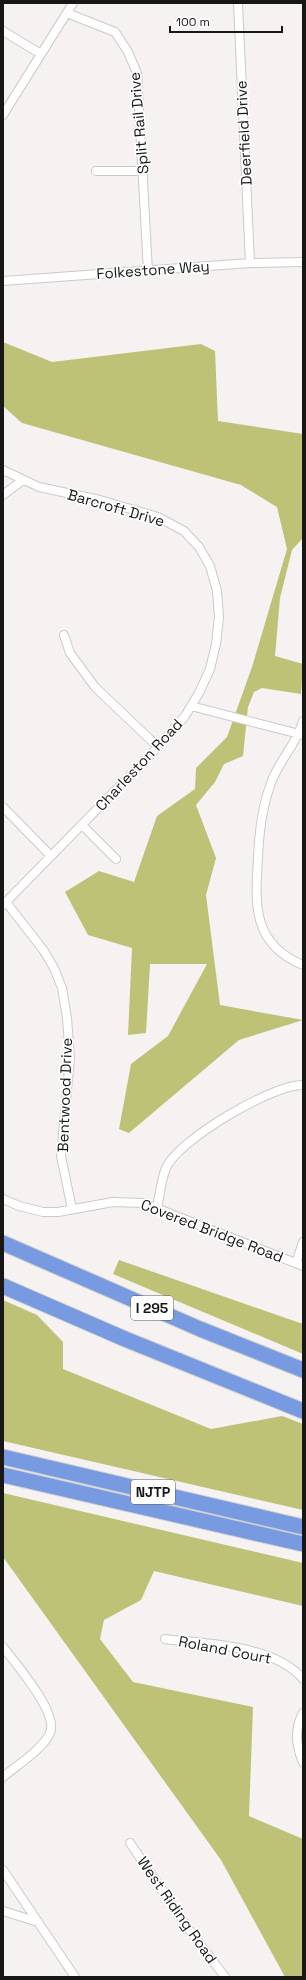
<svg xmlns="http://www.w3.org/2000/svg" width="306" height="1980" font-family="'Space Grotesk',sans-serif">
  <rect width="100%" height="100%" fill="#f6f2f1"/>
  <path fill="#bec277" d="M3,342L52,362L201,344L215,351L218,421L303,434V538L292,550L280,598L275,656L303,664L301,694L262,688L254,692L248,707L243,756L224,764L215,782L196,805L216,858L206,895L220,1005L303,1020L239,1040L129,1133L119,1129L131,1064L168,1036L207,964H150L146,1033L128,1035L132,948L88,935L65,892L99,871L134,882L157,816L195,789L196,768L227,737L252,667L287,549L277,507L241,485L22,423L3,406Z
    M119,1260L303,1324V1354L113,1274Z
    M3,1300L37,1315L63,1342V1369L211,1429L282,1416L303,1424V1510L3,1441Z
    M3,1493L303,1563V1606L154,1571L141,1600L104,1620L100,1639L133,1682L253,1707L249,1816L303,1839V1977H285L221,1860L3,1557Z"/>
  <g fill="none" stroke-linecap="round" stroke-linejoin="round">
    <defs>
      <path id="street" d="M238,3L250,263
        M67,13L115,32L128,52L137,73L148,271
        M3,31L41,54
        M3,115L73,3
        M96,171H144
        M3,281L250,263L303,262
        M3,470L39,487L100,500L158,517L184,531L199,547L210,566L217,591L219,617L216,644L210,669L199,693L185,716L158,747L3,905
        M3,495L23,480
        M64,635L70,653L95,687L158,747
        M191,706L303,735
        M303,721C297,744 279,760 271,783C262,807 259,832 258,858C255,904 252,944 303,965
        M3,807L51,856
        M82,825L116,859
        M6,902L44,951L54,968L62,988L67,1018L70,1058L61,1156L72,1209
        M3,1199L19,1206L43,1212H58L113,1202L143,1203L303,1266
        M157,1207C160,1195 161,1180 166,1168C178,1140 273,1084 303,1085
        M296,1263L303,1242
        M165,1639C207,1644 274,1645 303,1679
        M3,1647C15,1663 59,1713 50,1733C43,1749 16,1766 3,1777
        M303,1713C294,1729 296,1746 303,1762
        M130,1843L190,1931L225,1977
        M3,1870L75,1977
        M3,1911L38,1922"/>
      <path id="highway" d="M3,1243L200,1329L303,1370
        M3,1286L125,1339L303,1411
        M3,1457L303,1527
        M3,1475L303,1544"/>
    </defs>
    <use href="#street" stroke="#cdc9c7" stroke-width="10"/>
    <use href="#highway" stroke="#d1d1d0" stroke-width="17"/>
    <use href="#street" stroke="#fff" stroke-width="8"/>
    <use href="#highway" stroke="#779ae1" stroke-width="15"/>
  </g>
  <g text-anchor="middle" stroke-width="3.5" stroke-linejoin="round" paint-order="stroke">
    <g fill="#fff" stroke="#5d5d5c" stroke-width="1">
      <rect x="131" y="1296" width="42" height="24" rx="3"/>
      <rect x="131" y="1480" width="44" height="24" rx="3"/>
    </g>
    <g font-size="14" font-weight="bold" fill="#181716">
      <text x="152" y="1313">I 295</text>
      <text x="153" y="1497">NJTP</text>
    </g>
    <g font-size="15" fill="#181716" stroke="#fff">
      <text transform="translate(139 123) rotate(-95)" y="5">Split Rail Drive</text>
      <text transform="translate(244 133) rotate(-93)" y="5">Deerfield Drive</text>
      <text transform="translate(153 270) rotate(-4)" y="5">Folkestone Way</text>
      <text transform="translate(116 508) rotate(16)" y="5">Barcroft Drive</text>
      <text transform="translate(139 765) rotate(-47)" y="5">Charleston Road</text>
      <text transform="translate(65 1095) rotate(-88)" y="5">Bentwood Drive</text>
      <text transform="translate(212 1231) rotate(21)" y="5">Covered Bridge Road</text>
      <text transform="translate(225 1650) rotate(11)" y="5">Roland Court</text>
      <text transform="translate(177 1910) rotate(55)" y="5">West Riding Road</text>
    </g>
  </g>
  <rect width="306" height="1980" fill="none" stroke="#181716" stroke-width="8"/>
  <path d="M170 26v6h112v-6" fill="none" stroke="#181716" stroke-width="2"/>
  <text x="176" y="26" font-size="12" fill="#181716" stroke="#ffffff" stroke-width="3" paint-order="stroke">100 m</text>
</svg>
